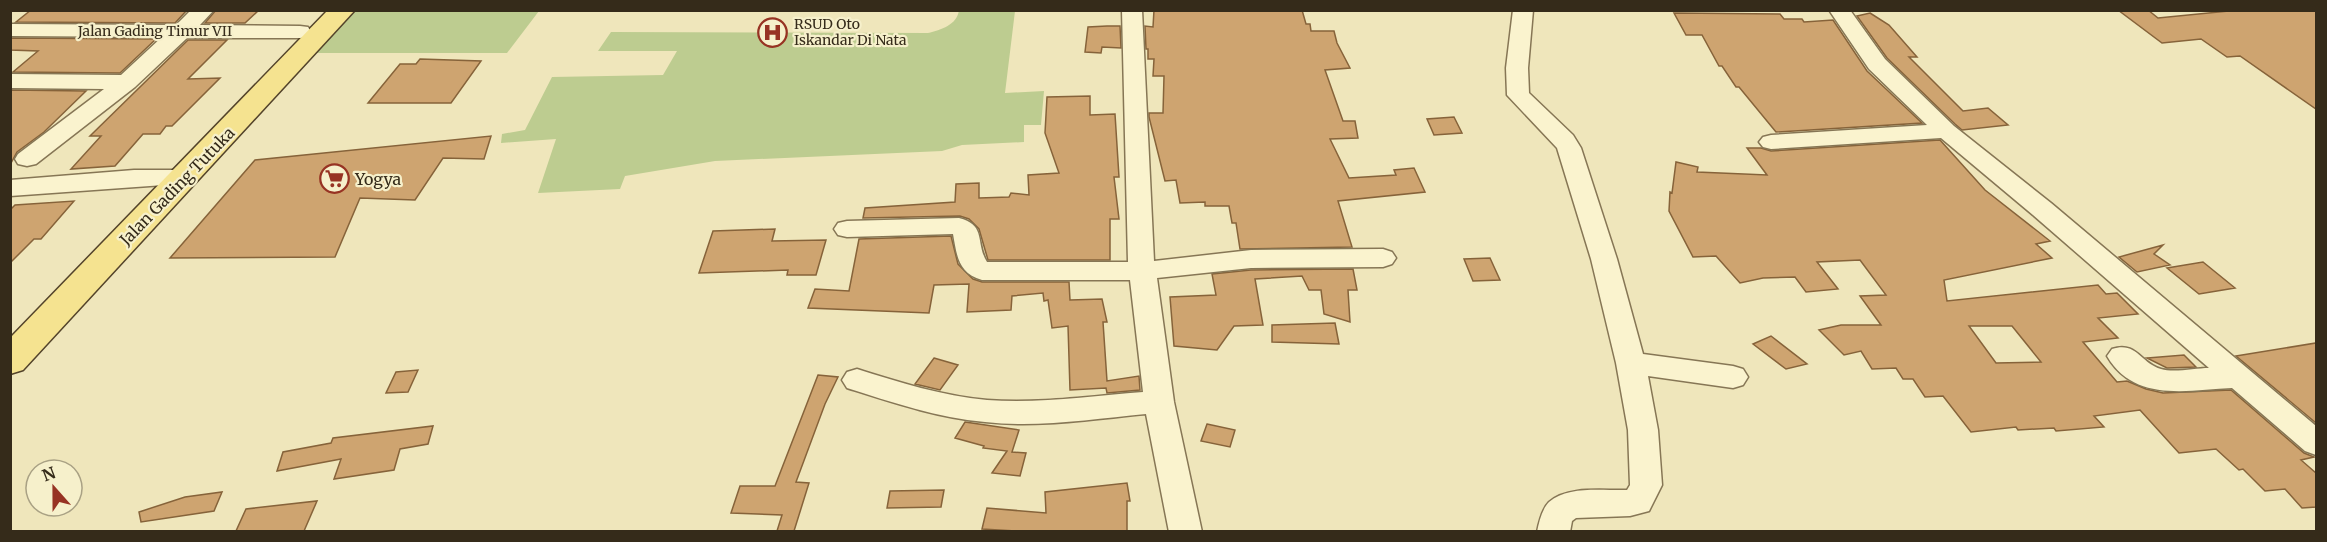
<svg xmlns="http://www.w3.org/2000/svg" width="2327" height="542" font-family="Merriweather,serif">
  <rect width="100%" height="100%" fill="#efe6bb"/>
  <path fill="#bdcc90" d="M959,10L1015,11L1005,93L1044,91L1041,125H1024V142L962,145L942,151L715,161L625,176L620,189L538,193L556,139L501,143L502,134L525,130L552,77L663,75L677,51H598L611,32L928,33C941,30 957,25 959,10Z
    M355,11H539L507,53H315Z"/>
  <path fill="#cea470" stroke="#86633a" stroke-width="1.5" fill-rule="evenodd" d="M31,10L156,11L187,10L175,23L16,22Z
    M216,10H259L245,23H205Z
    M1154,10H1302L1306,24H1310L1311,31H1334L1337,43L1350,68L1325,70L1343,121H1355L1358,138L1330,139L1349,178L1396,175L1394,170L1414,168L1425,192L1338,201L1352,247L1240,249L1236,223H1232L1229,206H1205V202L1180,203L1176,180L1165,181L1149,117V113H1163L1164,76H1153L1154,59H1148V49H1146L1145,26L1153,27Z
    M2118,10H2148L2158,18L2239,10H2316V109L2240,56L2227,57L2201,39L2162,43Z
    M1674,13L1780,14L1784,19H1802L1804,22L1833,20L1867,71L1922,123L1776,132L1739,87H1736L1722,66H1719L1702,35H1686Z
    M1870,13L1889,25L1917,57H1909L1963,111L1988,108L2008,125L1962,130L1955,124L1887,58L1857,16Z
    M1107,26H1120L1121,48L1102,47L1101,53L1085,52L1088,27Z
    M10,38L156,39L120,73L13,72L38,51L10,50Z
    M188,40H227L188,79L220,78L172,126H166L160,134H143L115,166L71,169L101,136H90Z
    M420,59L481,61L451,103H368L400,64H416Z
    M10,90L86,91L44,132L17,152L10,165Z
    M1090,96V115L1115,114L1119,177H1114L1119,219H1110V260H988L979,229L969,219L960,216L863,218L865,208L955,202L956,184L979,183V198L1009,197L1011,193L1029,195L1028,175L1059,173L1045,133L1047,97Z
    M1454,117L1462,133L1434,135L1427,119Z
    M491,136L484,159L443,158L415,200L360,198L335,257L170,258L255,160Z
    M1940,140L1985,190L2050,241L2036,244L2052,258L1944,280L1947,301L2098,285L2106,294L2117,293L2138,314L2098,318L2118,338L2083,342L2117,382L2127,381L2146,389L2163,393L2231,390L2304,453L2314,457L2301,460L2316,473V507L2302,508L2285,489L2265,491L2243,469L2239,470L2216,449L2179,453L2140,410L2094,416L2104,427L2056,431L2054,428L2018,430L2016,427L1971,432L1943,396L1925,397L1913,379H1903L1896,368L1872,369L1861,351L1844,355L1819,330L1841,325H1881L1860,296L1886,295L1860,260L1817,262L1838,289L1806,292L1795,277L1763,278L1740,283L1716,256L1693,257L1669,211L1670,192L1672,193L1676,162L1698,167L1697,172L1767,175L1747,148H1761L1771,151ZM1969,326H2012L2041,362L1996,363Z
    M74,201L41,239H34L10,263V210L15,205Z
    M775,229L772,241L826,240L816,275H787L788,270L699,273L713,231Z
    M951,236L958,264L973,279L982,282H1069L1070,300L1102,299L1107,322H1103L1107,381L1139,376L1140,390L1107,393L1106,388L1070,390L1068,326L1052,328L1048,300L1044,301L1043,293L1012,296L1011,310L967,312L969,284L934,285L929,313L808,308L815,289L849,291L859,239Z
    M2163,245L2154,254L2170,265L2137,272L2119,257Z
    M1490,258L1500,280L1473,281L1464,259Z
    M2203,262L2235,288L2199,294L2167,268Z
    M1353,269L1357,290H1348L1350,322L1324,314L1321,290H1309L1302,276L1255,279L1263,325L1234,326L1217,350L1174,346L1170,297L1216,295L1212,274L1251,270Z
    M1335,323L1339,344L1272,342V325Z
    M1771,336L1807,364L1786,369L1753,344Z
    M2316,343V423L2236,356Z
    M2184,355L2196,367L2167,368L2147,358Z
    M934,358L958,365L940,390L915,384Z
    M418,370L408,392L386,393L396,372Z
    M818,375L838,377L825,404L796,482L809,483L794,531H777L782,515L731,513L740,486H775Z
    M965,422L1019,430L1012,452L1026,453L1020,476L992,473L1007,451L983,448L984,446L955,438Z
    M1207,424L1235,430L1230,447L1201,441Z
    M433,426L428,444L400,449L394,470L334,479L341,459L277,471L283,452L331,443L333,438Z
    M1127,483L1130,501H1127V531H1016L982,529L987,508L1046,513L1045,492Z
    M944,490L941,507L887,508L890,491Z
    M222,492L214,511L141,522L139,512L185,497Z
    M317,501L304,531H236L246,509Z"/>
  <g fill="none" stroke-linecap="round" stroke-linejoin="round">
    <defs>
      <path id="minor" d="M191,10H214L200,25L300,26L308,27L311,32L308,37L300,38H187L135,87L36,164L27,166L18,164L15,159L18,154L104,89L10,88V74L121,75L162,37L10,36V24L176,25Z
        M1122,10H1142L1154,261L1251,250L1383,249L1392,252L1396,258L1392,264L1383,267L1251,268L1157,278L1174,402L1202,532H1169L1146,414C1093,419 1038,428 985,422C938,418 891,402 847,388L842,380L847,372L857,369C899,382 942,396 987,400C1038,404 1091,396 1143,392L1130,280H982C958,273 957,256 953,234L847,237L838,235L834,229L838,223L847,221L959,218C987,225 975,243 987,262H1128Z
        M1513,10H1533L1528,68L1529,93L1573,135L1581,148L1617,259L1643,354L1733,366L1743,369L1748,377L1743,385L1733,388L1648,376L1658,430L1662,485L1649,511L1630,516L1576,518L1572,521L1570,532H1537C1539,522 1542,509 1549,502C1568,485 1605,491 1627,490L1630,485L1628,430L1616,363L1591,259L1557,148L1507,95L1506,68Z
        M1829,10H1850L1885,59L1954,126L2051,203L2316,426V455L2305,451L2232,388C2188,390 2134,403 2107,356L2112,349C2137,341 2140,363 2161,369C2174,373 2195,368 2209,368L2033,215L1941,138L1771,149L1763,147L1759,142L1763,137L1771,135L1927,125L1869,69Z
        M134,170H183L192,173L195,178L192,183L10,196V180Z"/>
      <path id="major" d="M328,10H355L23,370L10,374V338Z"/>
    </defs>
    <use href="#minor" stroke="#867655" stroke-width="3"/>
    <use href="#major" stroke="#53432a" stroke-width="3"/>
    <use href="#minor" fill="#faf3ce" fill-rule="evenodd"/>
    <use href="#major" fill="#f5e390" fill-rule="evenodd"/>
  </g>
  <defs>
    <symbol id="hospital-ring" viewBox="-11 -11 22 22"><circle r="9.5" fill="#f6f0cb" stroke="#973323" stroke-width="1.5"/><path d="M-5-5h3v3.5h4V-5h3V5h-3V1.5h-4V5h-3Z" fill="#973323"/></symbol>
    <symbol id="supermarket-ring" viewBox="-11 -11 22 22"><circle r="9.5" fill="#f6f0cb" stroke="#973323" stroke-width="1.5"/><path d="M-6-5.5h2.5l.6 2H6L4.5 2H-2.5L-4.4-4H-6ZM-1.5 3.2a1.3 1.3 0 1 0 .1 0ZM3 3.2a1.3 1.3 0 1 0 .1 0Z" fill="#973323"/></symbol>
  </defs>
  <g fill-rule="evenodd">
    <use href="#hospital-ring" x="756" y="16" width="33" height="33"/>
    <use href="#supermarket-ring" x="318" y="162" width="33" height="33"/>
  </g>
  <g text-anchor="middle" stroke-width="4.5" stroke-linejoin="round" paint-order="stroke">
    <g font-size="14" fill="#352b1a" stroke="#f6f0cb" text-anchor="start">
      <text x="794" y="29">RSUD Oto<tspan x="794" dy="16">Iskandar Di Nata</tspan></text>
    </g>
    <g font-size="14" fill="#352b1a" stroke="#f6f0cb">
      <text x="155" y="36">Jalan Gading Timur VII</text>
    </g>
    <g font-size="16" fill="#352b1a" stroke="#f6f0cb" text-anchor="start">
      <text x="355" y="185">Yogya</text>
    </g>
    <g font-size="16" fill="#352b1a" stroke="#f6f0cb">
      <text transform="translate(177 186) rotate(-46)" y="6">Jalan Gading Tutuka</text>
    </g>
  </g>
  <rect width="2327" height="542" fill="none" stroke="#352b1a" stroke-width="24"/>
  <g transform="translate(54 488) rotate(339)"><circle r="28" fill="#f6f0cb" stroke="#a9a184" stroke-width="1.5"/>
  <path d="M0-4.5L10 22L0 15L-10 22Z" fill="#973323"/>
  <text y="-9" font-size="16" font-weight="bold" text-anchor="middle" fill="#352b1a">N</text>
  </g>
</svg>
